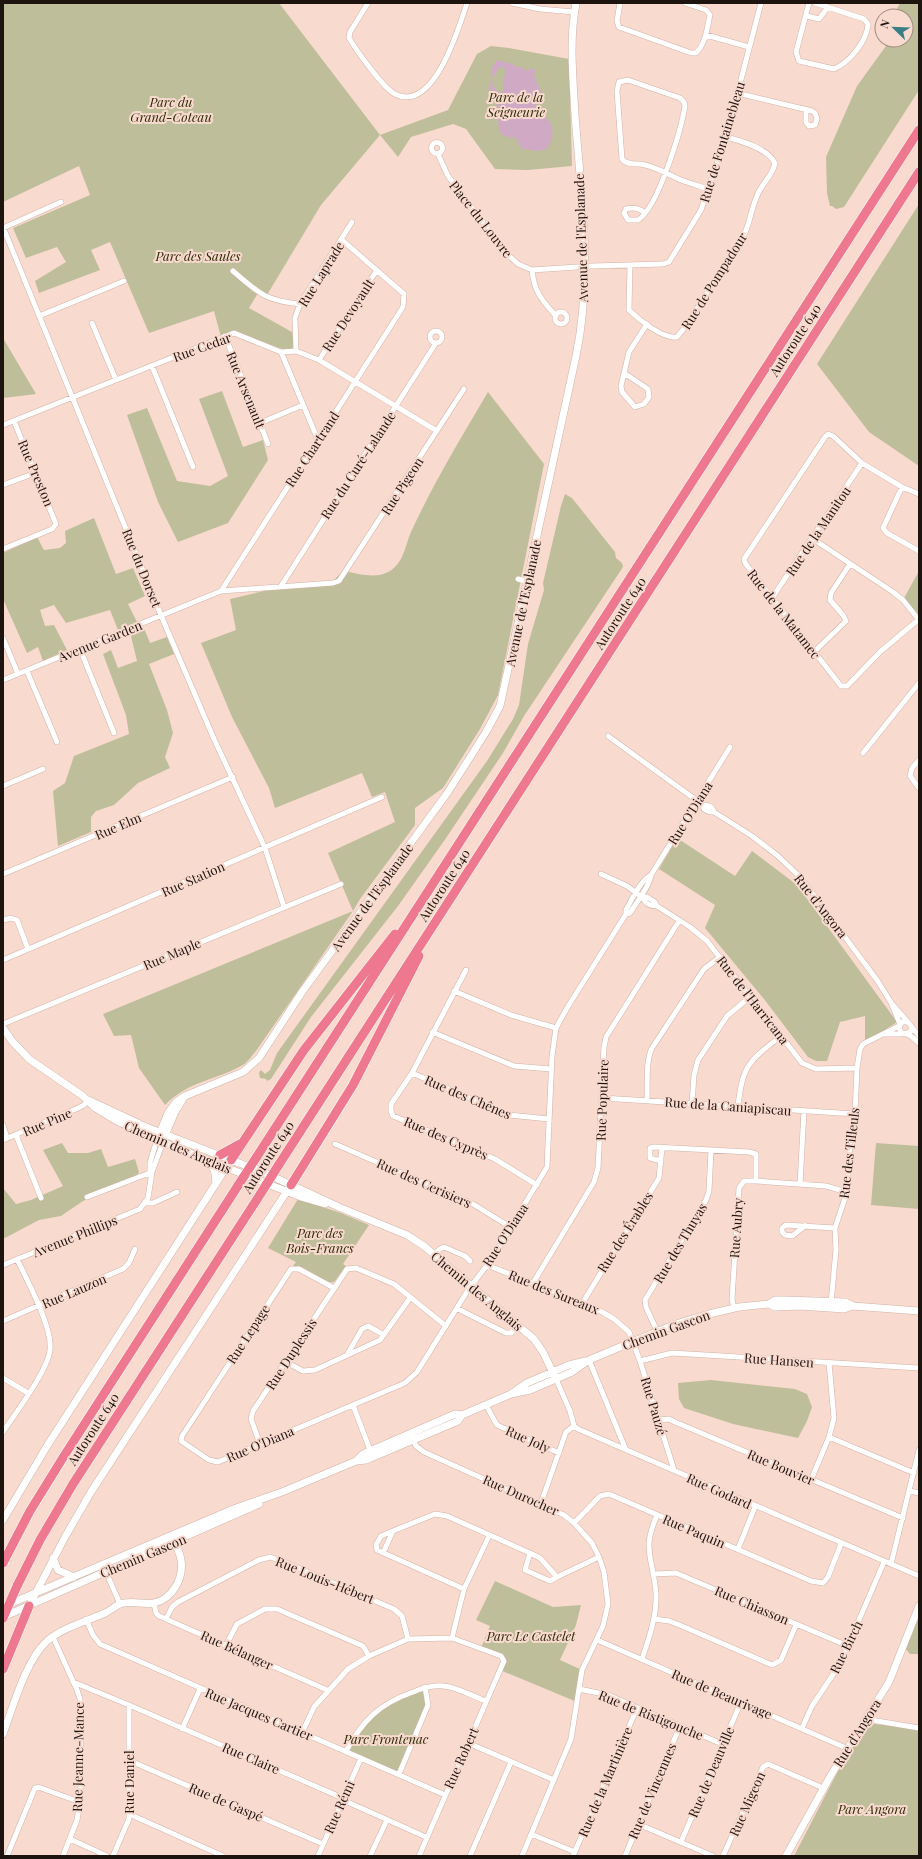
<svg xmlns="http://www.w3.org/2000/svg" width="922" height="1859" font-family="'Playfair Display',serif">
  <rect width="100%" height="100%" fill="#f9dacf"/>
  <path fill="#bfbe9b" d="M3,3H279L380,135L448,110L477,54L491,46L509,48L569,59L572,166L528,170L495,169L466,129L453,124L411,137L398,157L380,135L321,205L267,295L258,293L249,308L292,332L295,351L282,349L232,331L221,337L214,311L149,333L110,242L91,250L100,270L39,293L35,281L66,262L57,247L26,258L13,228L90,195L79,166L3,202Z
    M900,3H919V90L844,207L836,209L832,206H830L827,193L826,157L857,86L886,46L888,40H906V16H893Z
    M919,204V466L869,432L817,364Z
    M3,338L36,394L3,398Z
    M222,391L243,447L263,440L268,460L228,523L178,542L158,502L127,415L147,408L177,481L210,486L228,476L199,399Z
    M488,392L544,464L498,695L480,729L443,788L415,808V825L360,899L353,911L256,1051C252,1055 248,1062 243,1065C215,1081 190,1080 165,1105L139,1068L131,1035L114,1036L103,1014L353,911L328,853L395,822L385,792L372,797L362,773L275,808L269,788L232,717L201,643L236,630L230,599L264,591L280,584L333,581L343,571C357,573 376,580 390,571C404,562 405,546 411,532C433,484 461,438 488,392Z
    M565,494L572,498L615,552L616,558L622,563L623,567L524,716L503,753L444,841L398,906L311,1017L271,1079L267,1081L266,1079L260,1078L259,1073L260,1071L261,1070L265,1074L270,1070L277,1053L487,761L513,719L519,705L528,644L544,590L543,583L561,506Z
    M94,518L116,574L133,568L145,596L128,604L137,622L118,630L110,610L66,623L54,605L40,610L45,626L54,625L67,650L43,661L38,647L27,653L3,599V553L37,537L44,550L60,548L66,543L65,531Z
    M919,571V620L903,600Z
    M143,626L150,643L167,637L174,654L149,664L167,710L173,733L165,757L170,768L138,783L114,805L96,811L91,817V832L58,846L53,791L65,783L74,756L129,734L126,715L103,654L111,650L118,668L137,661L130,632Z
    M677,838L735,876L752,851L797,885L897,1022L865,1043V1016L840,1022L827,1061H816L808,1057L764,999L705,928L715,905L659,869Z
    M62,1143L68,1153H88L101,1149L108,1167L135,1159L139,1172L133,1181L83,1201L61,1216L39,1220L3,1239V1188L16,1204L31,1200L63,1186L43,1150Z
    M876,1143L919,1146V1209L871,1205Z
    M298,1199L341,1213L369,1225L343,1264L346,1266L334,1282C320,1285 308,1265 293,1266L296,1262L268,1248Z
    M711,1380L795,1389L807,1394L812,1407L807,1421L798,1438L733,1424L684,1408L679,1399L678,1383Z
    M495,1581L553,1607L581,1605L576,1625L560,1660L582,1670L577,1702L500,1670L504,1661L501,1656L481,1648L490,1626L476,1620Z
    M919,1617V1654H910L905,1648Z
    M424,1689L428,1705L399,1774L346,1751C358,1734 370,1714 390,1703C401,1697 413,1694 424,1689Z
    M874,1724L919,1729V1856H794L838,1771L865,1728Z"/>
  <path fill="#d0a9c4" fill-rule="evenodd" d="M497,60L512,64L520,68L523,67L526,71L533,68L535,70L534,76L541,92L536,106V111C539,115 543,115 547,119C556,127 553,140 547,149L539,151L522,149L515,137L510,138L501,134L499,129L496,97L490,92C490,84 492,76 491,69ZM504,67L506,73L503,81V90L500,94L493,86L492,78L499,68Z"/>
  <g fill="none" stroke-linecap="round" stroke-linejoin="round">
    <defs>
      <path id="street" d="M368,3L350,32L349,38C357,51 383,88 395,94C434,114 459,27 467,3
        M512,3L540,9L574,12
        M620,3L617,21L619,27L691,53H696C706,43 707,28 710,15L706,10L685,3
        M809,3L796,52L799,61L834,69C850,62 867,41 868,24L864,19L815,3
        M807,16L819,19L828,7
        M706,35L749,47
        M737,93L812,111L815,113L817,119L815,125L809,126L806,122V110
        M431.5 148a5.5 5.5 0 1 1 11 0a5.5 5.5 0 1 1-11 0Z
        M438,154L448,176L507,254L518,264L532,270L592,266L663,264L669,262L701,210L726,137L761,3
        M645,213C639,208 634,207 626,209L624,213L628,220H638C658,208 681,130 685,106L684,102L680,98L628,80L619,82L617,91L622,159C627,166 638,163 645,165C658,168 669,175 681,180C689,183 699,186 708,189
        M3,227L163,620L214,739L265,848L284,907
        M3,228L61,202
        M630,265L629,310C639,320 663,339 677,337L685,327L743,237C750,224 751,209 757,196C761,184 773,176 775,163C767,148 742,141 726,137
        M532,270C534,292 542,300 556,316
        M233,271C258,293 266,301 300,304
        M555 318a6 6 0 1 1 12 0a6 6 0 1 1-12 0Z
        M39,316L124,281
        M92,323L116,380
        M430 337a6 6 0 1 1 12 0a6 6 0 1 1-12 0Z
        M225,336L268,444
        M296,351L295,318L300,304L352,222
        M281,352L318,440
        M319,360L377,270
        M152,366L193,467
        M624,373L648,389L649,397L644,404L635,407L622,392L621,386L629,352L647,324
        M260,423L303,405
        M3,425L234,333L281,352L296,351L319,360L437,431
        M3,485L35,473
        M902,487L883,528L887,533L919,551
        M813,539L893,592L903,600L919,620
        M3,549L52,529L56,524L14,421
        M518,579L528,582
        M281,586L436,343
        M221,591L403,307L404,294L342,240
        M772,598L862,463
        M918,620L881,651L847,686H841L745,563L744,559L825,437L828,434L833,436L862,463L902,487L919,494
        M3,638L18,674
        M80,649L114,733
        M814,652L846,621L843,615L830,600L831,593L850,564
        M27,671L57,742
        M3,680L221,591L333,583L339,581L464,389
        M608,736L703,805L704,809L710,812H714L752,836L778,856L801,878L877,980L892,1004L908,1022
        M863,753L919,683
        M919,760L912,768L910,776L919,788
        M3,786L43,769
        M703,805C709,805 712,806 714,812
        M3,874L233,777
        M601,874L627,886L639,895
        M657,906L655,902L647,897L643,898C645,904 651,906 657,906L690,927L707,941L802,1063L816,1069L857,1068
        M626,914L630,913C636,903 650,886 651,875L730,747
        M3,920L11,918L17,920L28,949
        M3,960L382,797
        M466,970L412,1073L391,1104V1111L393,1116L495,1159L537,1185
        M454,991L511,1015L556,1028
        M892,1005L900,1024
        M3,1024L341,884
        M912,1027L911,1031L906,1034L902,1033L899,1028L902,1022H908L919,1036
        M432,1032L514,1066L551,1069
        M884,1034H902
        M906,1034L911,1036L919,1043
        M412,1073L509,1115L549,1119
        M602,1098L855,1114
        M647,1101C648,1084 645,1063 652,1048L704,969L720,957
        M692,1104L694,1075L698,1060L727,1016L751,996
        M738,1107C742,1065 749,1061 781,1036
        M3,1125L7,1138
        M16,1135L41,1198
        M3,1140L76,1109L84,1105L88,1100
        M335,1144L473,1204L510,1227
        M661,1161L650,1158V1148L654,1147L749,1152L756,1154V1181
        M150,1175V1162L157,1140
        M800,1184L804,1111
        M87,1197L152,1172
        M145,1203H153L177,1192
        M805,1226L792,1236L785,1235L782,1232V1228L786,1225L835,1228
        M434,1255L440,1249L444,1247L465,1256L470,1261
        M3,1265L140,1209L148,1198L152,1172L163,1142
        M487,1265L597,1309L614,1319L629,1332L640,1361L674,1470
        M533,1283L594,1182L598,1168L604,1047L606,1037L679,921
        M334,1288L299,1269H291L182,1436L181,1441L209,1460L218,1462L405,1383L417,1372L468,1290L491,1260L547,1167L552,1056L556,1028L567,1008L626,914V910C631,901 642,878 651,875
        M583,1302L659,1178L662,1148
        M831,1303L836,1250L835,1228L847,1192L851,1130L855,1114L857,1068L860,1049L863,1044L899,1026
        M734,1308L732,1299L739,1188L744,1181H756L826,1186L847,1192
        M458,1309L506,1333H511L518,1325
        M3,1321L123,1269L129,1263L135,1249
        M657,1331L646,1307L645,1300L706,1200L709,1191L711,1150
        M347,1355L362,1329L368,1326L384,1335
        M589,1360L626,1450
        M640,1361L672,1353L919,1368
        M286,1362L303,1371L315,1370L380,1340L410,1298
        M3,1378L28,1393
        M556,1379L570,1411L574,1426L578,1429L919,1576
        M353,1405L370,1450
        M486,1405L497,1425L559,1453
        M659,1420L669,1419L675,1422L903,1518
        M3,1432C15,1414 48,1370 50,1350C53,1328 27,1280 17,1259
        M412,1437L416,1446L424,1452L564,1515L574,1523L592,1543L599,1557L604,1572L608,1604L603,1626L582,1670L571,1739L522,1856
        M829,1437L914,1473
        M260,1444L251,1419L253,1411L347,1269L356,1268L394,1284L446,1326
        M811,1480L829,1437L834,1418L829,1363
        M910,1491L919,1493
        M541,1503L566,1432L574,1426
        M574,1523L600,1496L609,1494L811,1581L823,1583L828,1577L841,1544
        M393,1531L381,1536L376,1545L377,1550L464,1589
        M738,1549L755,1507
        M383,1553L393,1531L435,1514L447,1516L530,1553L540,1558L557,1577L599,1557
        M530,1553L525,1570L550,1581L557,1577
        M891,1564L919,1450
        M106,1572L120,1604
        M654,1574L676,1573L848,1646
        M154,1603L156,1613L159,1616L327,1690
        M86,1619L93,1635L100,1644L445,1795
        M166,1619L172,1607L178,1602L259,1560L270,1557L282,1561L394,1609L402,1616L408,1639
        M654,1619L669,1621L682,1626L772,1665L781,1660L796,1625
        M53,1637L77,1690L80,1699L81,1713L80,1802L77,1820L63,1856
        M452,1638L464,1589L489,1536
        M597,1640L846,1748
        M226,1645L237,1624L265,1609H277L363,1646L369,1656
        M642,1659C649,1638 657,1616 656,1593C655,1577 649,1560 649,1545C649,1534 653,1525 657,1515
        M73,1682L129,1705L338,1796L343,1800L426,1837
        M579,1689L608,1695L722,1744
        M865,1719L919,1728
        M802,1728L812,1706L840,1664L884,1562
        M182,1729L200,1689
        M302,1733L314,1707L348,1669L369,1656L408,1639L452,1638L501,1656L504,1661L419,1856
        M468,1743L554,1780
        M346,1751C363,1720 379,1704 413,1692C423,1688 432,1685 443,1686C457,1687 472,1696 486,1701
        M128,1760L323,1844
        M399,1774L428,1705L425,1687
        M129,1814L223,1856
        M638,1824L713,1856
        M531,1834L575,1852
        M70,1839L107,1856
        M681,1842L741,1702
        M7,1856L35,1788L38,1787L80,1802
        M113,1856L129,1819V1705
        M318,1856L361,1758
        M370,1856L387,1820
        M470,1856L511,1762
        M573,1856L637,1708
        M625,1856L680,1726
        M723,1856L763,1767L768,1764L823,1788"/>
      <path id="secondary" d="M3,1028L12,1041L29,1059L83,1096L94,1107L115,1120L167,1144L301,1197L325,1204
        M88,1100L146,1127L265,1173L341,1208L407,1235L424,1246L534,1339L543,1352L556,1379
        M164,1138L175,1112L183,1099
        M157,1140L168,1113L176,1102L185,1096L243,1072L259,1058L302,992L448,792L486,732L500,706L576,356C593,276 581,195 575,115C573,78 569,40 576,3
        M210,1161L215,1173L216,1184
        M769,1304L775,1307L800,1306L844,1309L853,1306
        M511,1394L530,1390L572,1372L589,1360L632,1342L676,1324L709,1314L739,1307L769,1304L775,1300H783L845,1302L853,1306L919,1311
        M356,1461L366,1460L458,1421L462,1415L511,1394L527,1383L569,1365L585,1361
        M3,1520L47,1446L231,1160
        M53,1558L58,1570L74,1577
        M7,1605L236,1508L282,1492L356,1461L363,1454L455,1414L462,1415
        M29,1606L65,1537L91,1492L291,1185
        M3,1617L259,1504
        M3,1734C13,1707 26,1660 47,1641C64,1627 85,1622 105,1613C110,1611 115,1606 120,1604C131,1600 143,1605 154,1603C172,1599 184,1579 181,1560C180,1553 176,1545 172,1538
        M786,1856L831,1775L889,1682L919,1606"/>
      <path id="highway" d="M220,1155L240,1144
        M256,1158L919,130
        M231,1160L304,1050L395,934
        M278,1166L919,172
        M291,1185L353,1085L419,956
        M3,1563L30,1511L64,1456L239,1184
        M17,1586L40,1540L73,1484L261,1193
        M3,1669L29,1606"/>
    </defs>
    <use href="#street" stroke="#d0b3a8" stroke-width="6"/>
    <use href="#secondary" stroke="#d0b3a8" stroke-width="8"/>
    <use href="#highway" stroke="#fff" stroke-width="10"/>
    <use href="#street" stroke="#fff" stroke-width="5"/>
    <use href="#secondary" stroke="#fff" stroke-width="7"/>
    <use href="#highway" stroke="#ed788f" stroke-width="9"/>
    <defs>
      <path id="highway-bridge" d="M239,1184L256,1158
        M261,1193L278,1166
        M3,1618L17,1586"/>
    </defs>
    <use href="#highway-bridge" stroke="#fff" stroke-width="10" stroke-linecap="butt"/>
    <use href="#highway-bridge" stroke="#ed788f" stroke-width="9"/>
  </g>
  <g text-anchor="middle" stroke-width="4" stroke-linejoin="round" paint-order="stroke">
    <g font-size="13" font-style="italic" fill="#2d2b07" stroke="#f9dacf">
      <text x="516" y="102">Parc de la<tspan x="516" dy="15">Seigneurie</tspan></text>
      <text x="171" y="107">Parc du<tspan x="171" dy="15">Grand-Coteau</tspan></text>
      <text x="198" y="261">Parc des Saules</text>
      <text x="320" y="1238">Parc des<tspan x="320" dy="15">Bois-Francs</tspan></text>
      <text x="531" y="1641">Parc Le Castelet</text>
      <text x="386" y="1744">Parc Frontenac</text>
      <text x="872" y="1814">Parc Angora</text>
    </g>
    <g font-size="13" fill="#1d130f" stroke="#f9dacf">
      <text transform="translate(722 142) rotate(-73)" y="5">Rue de Fontainebleau</text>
      <text transform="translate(481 219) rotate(52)" y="5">Place du Louvre</text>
      <text transform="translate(581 238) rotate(-92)" y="5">Avenue de l'Esplanade</text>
      <text transform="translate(321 274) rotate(-58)" y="5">Rue Laprade</text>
      <text transform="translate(714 281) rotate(-58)" y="5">Rue de Pompadour</text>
      <text transform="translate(348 315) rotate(-57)" y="5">Rue Devoyault</text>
      <text transform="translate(795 340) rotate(-57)" y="5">Autoroute 640</text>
      <text transform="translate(202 347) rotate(-20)" y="5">Rue Cedar</text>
      <text transform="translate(246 390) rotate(68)" y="5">Rue Arsenault</text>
      <text transform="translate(312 449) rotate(-57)" y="5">Rue Chartrand</text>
      <text transform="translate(358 465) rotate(-57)" y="5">Rue du Curé-Lalande</text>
      <text transform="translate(36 473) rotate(67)" y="5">Rue Preston</text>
      <text transform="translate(402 486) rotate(-57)" y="5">Rue Pigeon</text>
      <text transform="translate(818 531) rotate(-56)" y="5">Rue de la Manitou</text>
      <text transform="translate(142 568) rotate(68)" y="5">Rue du Dorset</text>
      <text transform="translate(523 603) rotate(-78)" y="5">Avenue de l'Esplanade</text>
      <text transform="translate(620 613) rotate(-57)" y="5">Autoroute 640</text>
      <text transform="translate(784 614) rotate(52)" y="5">Rue de la Matamec</text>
      <text transform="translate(100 641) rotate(-22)" y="5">Avenue Garden</text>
      <text transform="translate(690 813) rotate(-58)" y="5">Rue O'Diana</text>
      <text transform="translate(118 826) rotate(-23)" y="5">Rue Elm</text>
      <text transform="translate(193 879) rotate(-24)" y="5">Rue Station</text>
      <text transform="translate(444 885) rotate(-57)" y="5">Autoroute 640</text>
      <text transform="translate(372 897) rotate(-54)" y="5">Avenue de l'Esplanade</text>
      <text transform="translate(821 906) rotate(52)" y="5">Rue d'Angora</text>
      <text transform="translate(172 954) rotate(-23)" y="5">Rue Maple</text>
      <text transform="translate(753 1000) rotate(52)" y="5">Rue de l'Harricana</text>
      <text transform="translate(468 1097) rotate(23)" y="5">Rue des Chênes</text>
      <text transform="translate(602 1100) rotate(-88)" y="5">Rue Populaire</text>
      <text transform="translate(728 1106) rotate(4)" y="5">Rue de la Caniapiscau</text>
      <text transform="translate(47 1122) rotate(-23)" y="5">Rue Pine</text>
      <text transform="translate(446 1138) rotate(23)" y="5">Rue des Cyprès</text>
      <text transform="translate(178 1147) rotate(23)" y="5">Chemin des Anglais</text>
      <text transform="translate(849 1153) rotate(-83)" y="5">Rue des Tilleuls</text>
      <text transform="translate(268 1157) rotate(-57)" y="5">Autoroute 640</text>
      <text transform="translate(424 1183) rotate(24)" y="5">Rue des Cerisiers</text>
      <text transform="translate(736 1228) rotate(-86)" y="5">Rue Aubry</text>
      <text transform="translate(625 1232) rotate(-58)" y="5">Rue des Érables</text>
      <text transform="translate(505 1235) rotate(-57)" y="5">Rue O'Diana</text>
      <text transform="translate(75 1236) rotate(-22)" y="5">Avenue Phillips</text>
      <text transform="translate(680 1243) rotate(-59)" y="5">Rue des Thuyas</text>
      <text transform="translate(74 1291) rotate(-23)" y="5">Rue Lauzon</text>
      <text transform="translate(477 1291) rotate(40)" y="5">Chemin des Anglais</text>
      <text transform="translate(554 1292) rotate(22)" y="5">Rue des Sureaux</text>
      <text transform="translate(666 1330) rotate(-20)" y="5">Chemin Gascon</text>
      <text transform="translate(248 1334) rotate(-57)" y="5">Rue Lepage</text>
      <text transform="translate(291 1354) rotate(-57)" y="5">Rue Duplessis</text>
      <text transform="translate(779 1360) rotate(4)" y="5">Rue Hansen</text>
      <text transform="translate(654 1406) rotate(73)" y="5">Rue Pauzé</text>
      <text transform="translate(93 1429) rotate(-57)" y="5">Autoroute 640</text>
      <text transform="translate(528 1439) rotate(24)" y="5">Rue Joly</text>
      <text transform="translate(260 1444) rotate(-23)" y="5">Rue O'Diana</text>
      <text transform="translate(781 1467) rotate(23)" y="5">Rue Bouvier</text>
      <text transform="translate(719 1491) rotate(24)" y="5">Rue Godard</text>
      <text transform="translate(521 1495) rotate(24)" y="5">Rue Durocher</text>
      <text transform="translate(694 1531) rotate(23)" y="5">Rue Paquin</text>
      <text transform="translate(143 1556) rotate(-23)" y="5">Chemin Gascon</text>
      <text transform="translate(325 1580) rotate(22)" y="5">Rue Louis-Hébert</text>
      <text transform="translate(752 1605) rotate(23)" y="5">Rue Chiasson</text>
      <text transform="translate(846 1647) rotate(-64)" y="5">Rue Birch</text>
      <text transform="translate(237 1650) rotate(24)" y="5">Rue Bélanger</text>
      <text transform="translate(722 1694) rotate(23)" y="5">Rue de Beaurivage</text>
      <text transform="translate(259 1714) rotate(23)" y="5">Rue Jacques Cartier</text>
      <text transform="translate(651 1715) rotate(22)" y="5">Rue de Ristigouche</text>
      <text transform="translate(857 1733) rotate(-58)" y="5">Rue d'Angora</text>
      <text transform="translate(78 1757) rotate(-89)" y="5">Rue Jeanne-Mance</text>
      <text transform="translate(251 1758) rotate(23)" y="5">Rue Claire</text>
      <text transform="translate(461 1758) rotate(-66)" y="5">Rue Robert</text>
      <text transform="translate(711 1772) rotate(-67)" y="5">Rue de Deauville</text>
      <text transform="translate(129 1782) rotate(-90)" y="5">Rue Daniel</text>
      <text transform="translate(605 1782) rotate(-67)" y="5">Rue de la Martinière</text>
      <text transform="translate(652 1791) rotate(-67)" y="5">Rue de Vincennes</text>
      <text transform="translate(226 1802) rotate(23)" y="5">Rue de Gaspé</text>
      <text transform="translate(747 1804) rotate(-66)" y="5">Rue Migeon</text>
      <text transform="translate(339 1807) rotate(-66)" y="5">Rue Rémi</text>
    </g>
  </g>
  <rect width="922" height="1859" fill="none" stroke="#1d130f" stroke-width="8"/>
  <g transform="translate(894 28) rotate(293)"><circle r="19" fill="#f9dacf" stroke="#a18a82"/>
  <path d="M0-3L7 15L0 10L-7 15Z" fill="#388085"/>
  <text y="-6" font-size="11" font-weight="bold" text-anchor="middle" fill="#1d130f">N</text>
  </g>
</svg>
